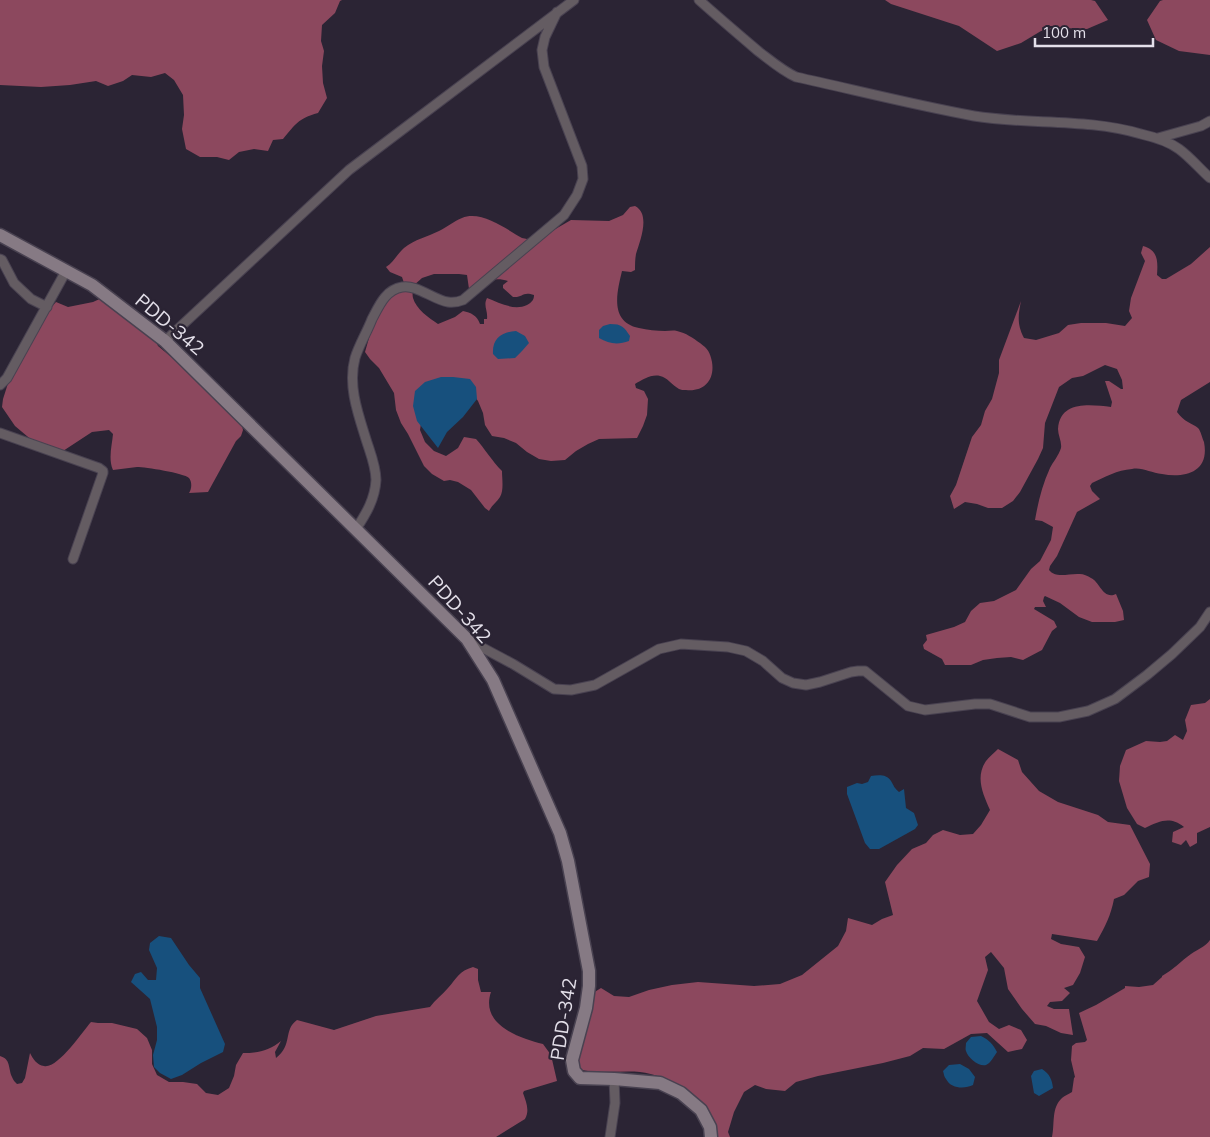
<svg xmlns="http://www.w3.org/2000/svg" width="1210" height="1137" font-family="Mulish,sans-serif">
  <rect width="100%" height="100%" fill="#2b2434"/>
  <path fill="#8c485e" fill-rule="evenodd" d="M0,0H342L340,1L335,13L322,25L321,41L324,51L322,66L323,83L327,98L318,113C297,119 296,124 283,139L273,140L268,151L254,149L239,152L229,160L217,157H200L186,149L182,129L184,115L183,95L174,80L165,73L151,77L132,75L123,81L108,86L96,81L70,85L41,87L0,85Z
    M885,0H1091L1095,1L1108,20L1087,29L1064,28L1041,31L1021,43L997,51L959,26L891,4Z
    M1163,0H1210V55L1179,51L1156,40L1147,20L1160,1Z
    M635,206C651,214 640,241 636,254C635,259 635,265 635,270L631,272L622,271C617,292 609,322 639,328C647,330 657,331 665,331C669,331 673,330 677,331C686,333 693,338 700,343C708,349 710,352 712,362C715,380 704,392 686,390C683,390 681,390 679,389C672,385 667,377 660,376C651,374 642,380 635,384L636,388L644,391L648,399L647,415L643,426L637,438L599,439L588,444L576,451L565,460L551,461L539,459L527,452L516,443L504,438L492,436L485,425L483,413L478,401L470,390L424,405L420,430L425,442L434,451L446,456L458,448L464,437L476,439C485,449 492,461 502,471C502,479 504,490 500,497C497,502 492,505 489,511L485,508L471,490L458,482L450,480L444,481L432,474L424,466L408,434L401,423L396,410L394,393L379,368L370,359L365,352L369,338L384,299L404,283L402,277L390,272L386,267C394,262 397,254 404,248C415,239 427,237 439,231C447,227 454,221 462,218C481,210 506,229 522,238L527,239L552,231L571,220L609,221L623,215L630,207ZM434,274H459L467,275L469,289C482,283 493,276 508,281L503,285V288L513,297C523,298 522,291 534,295C534,300 532,302 527,305C514,311 500,303 487,298C483,306 488,310 487,319H484V324H480C477,315 471,313 463,311L455,317L438,324C429,318 416,309 413,298C412,294 413,289 413,286L422,278Z
    M1143,246C1158,250 1158,261 1157,275L1162,279H1166L1191,264L1210,247V382L1181,400L1177,412C1180,416 1184,420 1188,422C1191,424 1196,426 1198,428C1201,431 1202,438 1204,442C1210,473 1184,478 1162,474C1151,473 1142,467 1132,469C1117,470 1105,477 1092,483L1090,486L1092,491L1100,499L1077,512L1057,556L1050,566L1049,570C1056,579 1069,573 1080,574C1083,574 1088,576 1091,578C1100,582 1103,600 1116,594L1123,611L1124,620L1115,622H1092L1079,617L1060,603L1045,596L1044,597L1043,601L1046,607H1035L1034,609L1054,621L1057,627L1052,631L1042,650L1023,660L1011,657L997,658L983,660L971,665H945L942,659L924,649L923,645L927,640L926,635L954,627L965,622L971,611L980,603L994,601L1016,590L1031,569L1040,561L1051,540L1053,527L1042,521L1035,520C1038,503 1042,485 1050,468C1053,462 1059,455 1061,448C1062,442 1058,435 1058,429C1060,400 1091,405 1111,407L1112,402L1105,381H1109L1121,389H1123L1122,380L1117,369L1105,365L1083,376L1072,378L1059,387L1045,423L1043,448L1038,459L1020,492L1013,501L1002,508H988L977,504L965,502L954,509L950,496L956,485L972,437L981,425L985,411L992,399L999,373V360L1021,301C1018,316 1017,324 1024,338L1036,340L1059,333L1068,325L1081,323H1106L1125,326L1132,318L1129,311L1131,298L1145,261L1141,253Z
    M104,297L148,324L158,346L176,361L187,367L219,404L230,410L240,418L243,430L241,436L236,441L208,492L189,493C192,488 192,482 189,478C184,473 145,467 137,467C129,468 121,469 113,470C108,459 112,445 113,434L109,430L92,432L63,451L34,442L15,426L2,407L3,399L11,374L26,336L56,302L68,307L93,302Z
    M1210,699V827L1197,833V843L1190,847L1186,840L1181,845L1172,842L1173,832L1184,827C1170,816 1160,821 1145,828L1137,824L1127,808L1119,781L1120,766L1126,750L1146,741L1160,742L1167,741L1175,735L1183,740L1187,731L1185,720L1191,705L1205,703Z
    M998,749L1018,760L1022,772L1039,791L1058,802L1098,815L1108,822L1130,825L1150,864L1149,877L1138,881L1124,895L1114,899C1111,915 1105,927 1097,941L1052,934L1051,939L1061,944L1079,947L1085,957L1080,973L1073,985L1064,988L1070,993L1062,1001L1050,1002L1047,1006L1054,1009H1069L1073,1035L1061,1033L1046,1026L1035,1024L1022,1009L1008,989L1004,968L991,952L985,957L988,970L977,1001L989,1022L999,1029L1009,1025L1021,1030L1027,1040L1022,1049L1008,1052L987,1033L971,1034L944,1049L923,1048L910,1056L883,1063L818,1076L796,1082L785,1091L766,1089L755,1085L744,1092L734,1112L728,1132L730,1137H717C716,1132 716,1126 714,1122C703,1097 667,1075 640,1072C620,1070 598,1075 579,1069L576,1058L593,993L601,988L614,996L629,997L649,990L672,985L698,982L754,986L780,984L802,975L838,946L846,931L848,918L872,925L882,919L893,915L885,882L897,865L912,849L926,843L933,835L943,830L960,835L973,834L981,825L990,810C983,794 975,777 986,761C989,757 994,753 998,749Z
    M1210,940V1137H1052C1055,1124 1051,1108 1062,1098C1064,1096 1069,1094 1072,1092L1074,1078L1075,1077L1071,1060L1072,1046L1076,1043L1085,1042L1087,1040L1079,1013L1096,1005L1125,988V986L1139,987L1153,985L1162,977V976C1173,970 1181,961 1191,954C1198,949 1205,947 1210,940Z
    M473,967L478,969V980L481,992H491C480,1024 518,1038 543,1044L551,1055L557,1081L524,1091L523,1093C526,1102 530,1110 525,1119L496,1137H0V1056C11,1059 8,1068 12,1077C13,1080 15,1082 17,1084L22,1083L25,1078L30,1053C33,1059 37,1065 44,1066C58,1069 82,1032 91,1022L98,1023H112L137,1029L147,1038L152,1050V1064L157,1075L169,1082H183L197,1084L206,1093L218,1095L229,1088L234,1076L236,1065L243,1053C257,1053 269,1051 281,1041L275,1052L276,1058C293,1045 283,1030 297,1020L334,1030L376,1016L430,1007C435,1000 442,995 448,988C457,978 459,971 473,967Z"/>
  <path fill="#17507d" d="M610,324C622,324 624,327 630,336L629,341C618,345 609,344 599,338V330L603,326Z
    M516,331L525,336L529,343L522,351L515,358L498,359L493,354C492,339 501,332 516,331Z
    M441,377H453L470,379L476,387L477,399L463,417L447,432L438,448L417,421L413,406L415,391L425,382Z
    M871,776C878,775 887,774 891,781C894,786 894,788 899,792L904,789L906,808L914,813L918,825L915,829L879,849H870L865,843L847,794V787L857,783L862,784L868,782Z
    M159,936L171,938L189,965L200,978V988L225,1044L223,1052L201,1063L182,1075L171,1079L160,1073L154,1067L153,1055L157,1040V1027L150,999L131,982L135,974L141,972L148,980H156L157,968L149,950L150,943Z
    M981,1036C989,1040 993,1044 997,1052C994,1056 991,1063 986,1065C979,1067 968,1058 966,1051C965,1049 966,1046 966,1043L971,1037Z
    M960,1064L969,1069L975,1077L973,1085C965,1089 951,1089 946,1079C944,1077 944,1074 943,1071L949,1065Z
    M1042,1069C1050,1074 1052,1080 1053,1088L1039,1096L1034,1093L1031,1076L1034,1071Z"/>
  <g fill="none" stroke-linecap="round" stroke-linejoin="round">
    <defs>
      <path id="street" d="M699,0C718,17 738,34 758,51C770,60 781,70 796,77C855,90 914,105 974,116C1029,125 1087,118 1141,134C1154,137 1168,141 1179,149C1190,157 1200,169 1210,178
        M1158,138L1201,126L1210,121
        M0,259L2,260L14,283L31,299L47,307
        M165,341L349,170L574,0
        M0,385L7,378L66,271
        M0,433L99,468L103,471V473L73,559
        M356,529C366,514 375,499 376,480C376,465 369,450 365,436C357,411 348,384 355,358C359,345 367,332 372,319C379,306 385,290 402,287C416,284 434,300 448,302C454,303 458,302 463,300L564,215L577,195L583,179L582,166L544,67L542,50L545,37L557,12
        M468,640L513,664L554,689L571,690L595,685L659,649L681,644L728,647L746,651L763,661L782,678L793,683L806,685L820,682L851,672L858,671H865L908,706L925,710L975,704H990L1030,717H1059L1088,711L1115,699L1147,675L1172,654L1200,627L1210,612
        M610,1137L615,1103L614,1079"/>
      <path id="secondary" d="M0,235L92,285L165,341L467,639L493,680L560,833L568,861L589,971V986L586,1008L572,1060L574,1071L580,1078L614,1079L660,1083L681,1093L701,1110L710,1127L711,1137"/>
    </defs>
    <use href="#street" stroke="#494251" stroke-width="11"/>
    <use href="#secondary" stroke="#494251" stroke-width="15"/>
    <use href="#street" stroke="#645c62" stroke-width="9"/>
    <use href="#secondary" stroke="#867a84" stroke-width="12"/>
  </g>
  <g text-anchor="middle" stroke-width="4.5" stroke-linejoin="round" paint-order="stroke">
    <g font-size="19" fill="#e4e0ea" stroke="#2b2434">
      <text transform="translate(170 324) rotate(40)" y="7">PDD-342</text>
      <text transform="translate(460 609) rotate(48)" y="7">PDD-342</text>
      <text transform="translate(563 1019) rotate(-81)" y="7">PDD-342</text>
    </g>
  </g>
  <path d="M1035 38v8h118v-8" fill="none" stroke="#e4e0ea" stroke-width="2.5"/>
  <text x="1042" y="38" font-size="15" fill="#e4e0ea" stroke="#2b2434" stroke-width="4" paint-order="stroke">100 m</text>
</svg>
